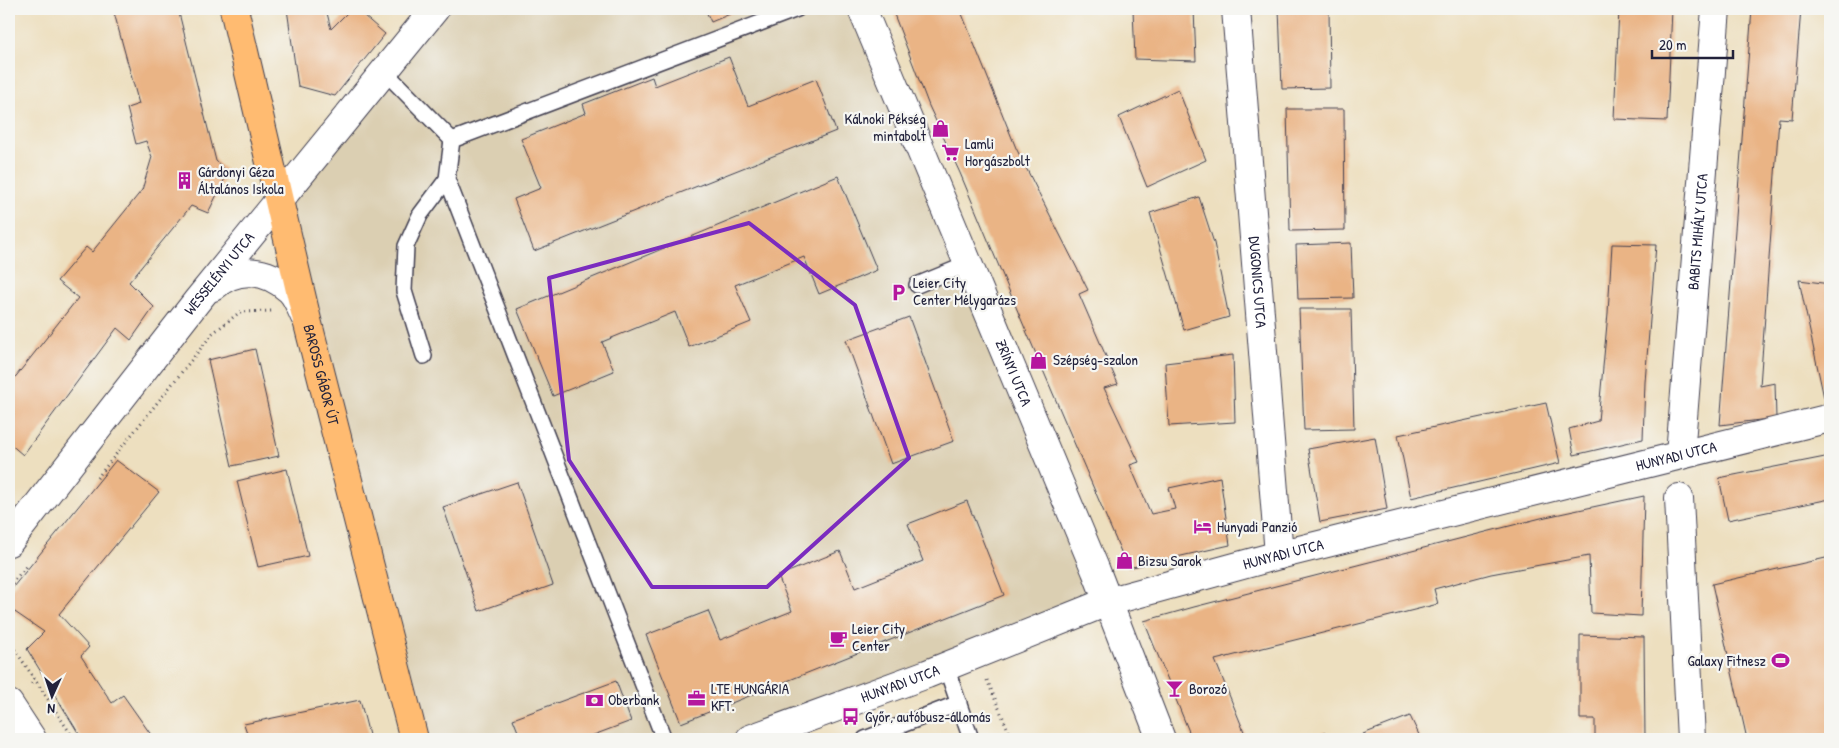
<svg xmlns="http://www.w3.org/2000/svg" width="1839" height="748" font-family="'Patrick Hand',sans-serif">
  <rect width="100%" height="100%" fill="#f6f6f2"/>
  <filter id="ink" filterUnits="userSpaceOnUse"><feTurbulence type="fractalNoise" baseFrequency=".02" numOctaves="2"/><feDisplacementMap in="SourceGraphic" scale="10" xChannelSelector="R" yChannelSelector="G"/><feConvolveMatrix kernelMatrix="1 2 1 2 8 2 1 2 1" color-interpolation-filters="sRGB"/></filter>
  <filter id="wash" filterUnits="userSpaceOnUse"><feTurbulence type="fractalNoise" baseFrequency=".0096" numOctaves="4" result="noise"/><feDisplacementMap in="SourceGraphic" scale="20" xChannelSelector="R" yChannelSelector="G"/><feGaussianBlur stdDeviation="1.12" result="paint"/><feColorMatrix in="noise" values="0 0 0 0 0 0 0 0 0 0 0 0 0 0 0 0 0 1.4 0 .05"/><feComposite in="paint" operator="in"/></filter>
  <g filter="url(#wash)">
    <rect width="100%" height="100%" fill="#eddfbf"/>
    <path fill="#dbcfb2" d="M435,9H862L1107,602L750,739H414L278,201Z"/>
    <g id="blocks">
      <path fill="#eab485" d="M113,9H178L216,161L228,172L208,213L191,206L129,282L154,307L131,340L117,328L23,455L9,443V385L78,298L57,281L86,247L92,252L142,190L152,157L146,141L136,144L127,108L139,104Z
        M287,9H326L331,29L351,9H356L385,34L335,96L298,86Z
        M705,9H742L711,22Z
        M892,9H960L1016,148L1088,290L1079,294L1118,384L1104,388L1139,462L1130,465L1151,514L1175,509L1169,488L1220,477L1230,545L1128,568L1021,319L960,173L929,106Z
        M1133,9H1194L1196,61L1135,59Z
        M1279,9H1329L1330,88L1282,89Z
        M1619,9H1672L1667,121L1614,119Z
        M1752,9H1801L1792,119L1779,118L1760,386L1775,383L1776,418L1720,425Z
        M729,57L748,106L816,79L836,131L534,251L514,199L541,188L521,139L586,113L583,104L652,77L655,86Z
        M1178,89L1206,160L1147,187L1119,117Z
        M1287,109H1344L1345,230L1290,231Z
        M838,176L877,270L819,294L804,257L735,285L751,322L689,347L675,312L602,342L614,371L553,396L517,309Z
        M1199,197L1214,243L1229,317L1184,330L1150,213Z
        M1351,243L1353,298L1298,299L1296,245Z
        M1612,244L1656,245L1645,382L1643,439L1574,455L1569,429L1598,421L1608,313Z
        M1799,280L1830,284V397L1824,398Z
        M1299,309H1351L1354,429L1304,430Z
        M909,317L954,441L891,464L846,340Z
        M255,349L279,456L232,466L208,360Z
        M1233,355L1235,422L1169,426L1165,363Z
        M1546,403L1560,463L1411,498L1398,435Z
        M1375,437L1387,509L1320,522L1308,449Z
        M1830,456V499L1728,520L1719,478Z
        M116,460L159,492L59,614L89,647L81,656L112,703L123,695L154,739H82L27,649L44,632L9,608V592Z
        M287,469L308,556L258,567L237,481Z
        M517,482L553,585L479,611L443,507Z
        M1644,496L1641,616L1591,613L1589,556L1491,574L1434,589L1438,604L1215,660L1247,739H1192L1144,621L1194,607L1482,533L1541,518Z
        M967,501L1004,595L681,723L646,635L708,611L720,640L792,611L778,576L840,551L855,588L923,561L908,524Z
        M1830,557V739H1747L1712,584Z
        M1580,635L1644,637L1645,739H1595V719H1580Z
        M616,681L631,721L583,739H521L513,719Z
        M360,700L370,739H249L244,724Z
        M1410,716L1421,739H1365L1363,734Z
        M1324,732L1326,739H1306Z"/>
    </g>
  </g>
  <g filter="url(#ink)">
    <use href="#blocks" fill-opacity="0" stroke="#403e4f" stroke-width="1"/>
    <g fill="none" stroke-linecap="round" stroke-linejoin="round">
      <defs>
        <path id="service" d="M384,71L452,140L447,179L664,739
          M452,140L797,9
          M917,285L968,264
          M424,356L404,291L406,246L420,215L447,179
          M946,667L971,739
          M865,739L959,703"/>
        <g id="minor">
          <path id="s1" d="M862,9L1096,571L1161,739"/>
          <path id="s2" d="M1236,9L1279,555"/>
          <path d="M213,287C237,265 267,269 290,290C297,296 301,309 305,317"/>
          <path id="s3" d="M1680,455L1716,9"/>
          <path d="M1679,498L1691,739"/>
          <path id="s4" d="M9,542L197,301L435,9"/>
          <path d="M9,704L32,739"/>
          <path id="s5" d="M750,739L927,674L1107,602L1279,555L1830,418"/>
        </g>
        <g id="primary">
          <path id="s6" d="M234,9L307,320L414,739"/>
        </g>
      </defs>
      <use href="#service" stroke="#403e4f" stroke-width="18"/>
      <use href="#minor" stroke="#403e4f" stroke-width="30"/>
      <use href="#primary" stroke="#403e4f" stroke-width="30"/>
      <path stroke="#403e4f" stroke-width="3" stroke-dasharray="1 4" stroke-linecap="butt" d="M97,478L213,333L240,312L272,311
        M9,587L27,565
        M9,641L34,678L31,686
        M34,678L74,739
        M987,680L1012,739"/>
      <use href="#service" stroke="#fff" stroke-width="15"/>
      <use href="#minor" stroke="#fff" stroke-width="28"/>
      <use href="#primary" stroke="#ffbb71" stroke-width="28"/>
    </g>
  </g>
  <path fill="none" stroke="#7b2cbf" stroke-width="4" stroke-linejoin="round" d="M749,223L855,305L909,458L767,587H652L569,460L549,278Z"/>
  <defs>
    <symbol id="shop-bare" viewBox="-9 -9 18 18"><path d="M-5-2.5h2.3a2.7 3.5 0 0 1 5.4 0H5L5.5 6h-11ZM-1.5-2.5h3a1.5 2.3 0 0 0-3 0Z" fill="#b5179e" stroke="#f6f6f2" stroke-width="2.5" paint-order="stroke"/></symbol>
    <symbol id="supermarket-bare" viewBox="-9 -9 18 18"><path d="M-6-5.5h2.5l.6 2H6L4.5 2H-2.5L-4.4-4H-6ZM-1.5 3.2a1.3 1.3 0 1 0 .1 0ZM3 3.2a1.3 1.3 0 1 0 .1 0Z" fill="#b5179e" stroke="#f6f6f2" stroke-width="2.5" paint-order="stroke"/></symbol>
    <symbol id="building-bare" viewBox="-9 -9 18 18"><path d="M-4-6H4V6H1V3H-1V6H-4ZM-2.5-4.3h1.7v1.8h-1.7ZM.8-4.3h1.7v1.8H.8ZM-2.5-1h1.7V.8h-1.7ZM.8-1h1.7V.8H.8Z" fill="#b5179e" stroke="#f6f6f2" stroke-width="2.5" paint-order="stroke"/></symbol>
    <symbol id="parking-bare" viewBox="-9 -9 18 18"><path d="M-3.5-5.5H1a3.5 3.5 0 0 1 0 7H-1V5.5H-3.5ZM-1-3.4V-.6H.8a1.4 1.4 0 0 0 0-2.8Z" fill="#b5179e" stroke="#f6f6f2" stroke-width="2.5" paint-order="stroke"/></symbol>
    <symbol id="hotel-bare" viewBox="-9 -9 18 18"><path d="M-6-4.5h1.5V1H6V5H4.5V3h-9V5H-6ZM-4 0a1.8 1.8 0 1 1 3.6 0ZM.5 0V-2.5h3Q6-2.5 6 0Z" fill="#b5179e" stroke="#f6f6f2" stroke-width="2.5" paint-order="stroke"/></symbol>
    <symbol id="cafe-bare" viewBox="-9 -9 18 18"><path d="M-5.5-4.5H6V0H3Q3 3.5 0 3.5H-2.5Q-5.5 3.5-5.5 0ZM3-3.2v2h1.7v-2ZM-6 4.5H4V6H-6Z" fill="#b5179e" stroke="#f6f6f2" stroke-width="2.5" paint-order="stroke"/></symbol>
    <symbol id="stadium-bare" viewBox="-9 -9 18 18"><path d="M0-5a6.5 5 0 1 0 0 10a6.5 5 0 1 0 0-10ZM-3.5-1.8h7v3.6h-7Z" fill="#b5179e" stroke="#f6f6f2" stroke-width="2.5" paint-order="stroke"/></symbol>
    <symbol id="bar-bare" viewBox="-9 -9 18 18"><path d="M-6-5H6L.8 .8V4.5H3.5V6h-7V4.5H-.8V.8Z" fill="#b5179e" stroke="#f6f6f2" stroke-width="2.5" paint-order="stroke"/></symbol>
    <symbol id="office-bare" viewBox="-9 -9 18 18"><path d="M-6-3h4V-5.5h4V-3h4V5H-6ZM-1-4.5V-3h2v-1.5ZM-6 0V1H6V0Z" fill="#b5179e" stroke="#f6f6f2" stroke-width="2.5" paint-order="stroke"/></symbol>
    <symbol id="bank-bare" viewBox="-9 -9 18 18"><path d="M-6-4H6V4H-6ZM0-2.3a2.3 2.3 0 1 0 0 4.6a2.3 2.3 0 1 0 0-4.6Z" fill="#b5179e" stroke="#f6f6f2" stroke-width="2.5" paint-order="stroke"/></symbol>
    <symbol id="bus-bare" viewBox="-9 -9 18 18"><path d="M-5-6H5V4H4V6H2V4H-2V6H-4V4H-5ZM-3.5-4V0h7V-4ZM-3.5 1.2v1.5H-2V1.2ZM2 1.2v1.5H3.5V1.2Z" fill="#b5179e" stroke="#f6f6f2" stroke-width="2.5" paint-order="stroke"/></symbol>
  </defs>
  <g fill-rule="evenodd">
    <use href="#shop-bare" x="928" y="116" width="25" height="25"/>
    <use href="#supermarket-bare" x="938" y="140" width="25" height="25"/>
    <use href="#building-bare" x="172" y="168" width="25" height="25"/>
    <use href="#parking-bare" x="886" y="280" width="25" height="25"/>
    <use href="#shop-bare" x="1026" y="348" width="25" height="25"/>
    <use href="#hotel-bare" x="1190" y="514" width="25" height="25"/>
    <use href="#shop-bare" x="1112" y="548" width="25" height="25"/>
    <use href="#cafe-bare" x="826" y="626" width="25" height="25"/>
    <use href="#stadium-bare" x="1768" y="648" width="25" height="25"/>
    <use href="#bar-bare" x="1162" y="676" width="25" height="25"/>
    <use href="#office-bare" x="684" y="686" width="25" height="25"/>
    <use href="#bank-bare" x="582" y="688" width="25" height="25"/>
    <use href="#bus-bare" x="838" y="704" width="25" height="25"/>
  </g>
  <g text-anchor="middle" stroke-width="4.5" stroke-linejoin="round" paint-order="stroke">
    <g font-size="15" fill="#22223b" stroke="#f6f6f2" text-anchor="start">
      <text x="926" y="124" text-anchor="end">Kálnoki Pékség<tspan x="926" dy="17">mintabolt</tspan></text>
      <text x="965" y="149">Lamli<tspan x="965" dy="17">Horgászbolt</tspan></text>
      <text x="198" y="177">Gárdonyi Géza<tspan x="198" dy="17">Általános Iskola</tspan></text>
      <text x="913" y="288">Leier City<tspan x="913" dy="17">Center Mélygarázs</tspan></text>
      <text x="1053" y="365">Szépség-szalon</text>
      <text x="1217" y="532">Hunyadi Panzió</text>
      <text x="1138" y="566">Bizsu Sarok</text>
      <text x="852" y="634">Leier City<tspan x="852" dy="17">Center</tspan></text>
      <text x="1766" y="666" text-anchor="end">Galaxy Fitnesz</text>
      <text x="711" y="694">LTE HUNGÁRIA<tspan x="711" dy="17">KFT.</tspan></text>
      <text x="1189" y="694">Borozó</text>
      <text x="608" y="705">Oberbank</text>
      <text x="865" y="722">Győr, autóbusz-állomás</text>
    </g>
    <g font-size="15" fill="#22223b" stroke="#f6f6f2">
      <text dy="5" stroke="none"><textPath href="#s3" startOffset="224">BABITS MIHÁLY UTCA</textPath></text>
      <text dy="5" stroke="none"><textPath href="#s4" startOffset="341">WESSELÉNYI UTCA</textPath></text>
      <text dy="5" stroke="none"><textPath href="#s2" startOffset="274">DUGONICS UTCA</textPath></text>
      <text dy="5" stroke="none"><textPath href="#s1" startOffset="394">ZRÍNYI UTCA</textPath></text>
      <text dy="5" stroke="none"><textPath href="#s6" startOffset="376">BAROSS GÁBOR ÚT</textPath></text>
      <text dy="5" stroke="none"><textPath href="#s5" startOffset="970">HUNYADI UTCA</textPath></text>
      <text dy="5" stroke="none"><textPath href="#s5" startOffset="565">HUNYADI UTCA</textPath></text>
      <text dy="5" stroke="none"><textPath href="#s5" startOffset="160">HUNYADI UTCA</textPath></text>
    </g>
  </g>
  <rect width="1839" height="748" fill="none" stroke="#f6f6f2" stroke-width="30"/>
  <g transform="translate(52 696) rotate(183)" stroke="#f6f6f2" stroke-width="4" paint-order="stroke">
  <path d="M0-4L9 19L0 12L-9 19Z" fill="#22223b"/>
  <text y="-8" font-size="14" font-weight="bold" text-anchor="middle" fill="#22223b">N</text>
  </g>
  <path d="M1652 50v8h81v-8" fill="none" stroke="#22223b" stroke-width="2.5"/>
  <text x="1659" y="50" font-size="15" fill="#22223b" stroke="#f6f6f2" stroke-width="4" paint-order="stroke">20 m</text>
</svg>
